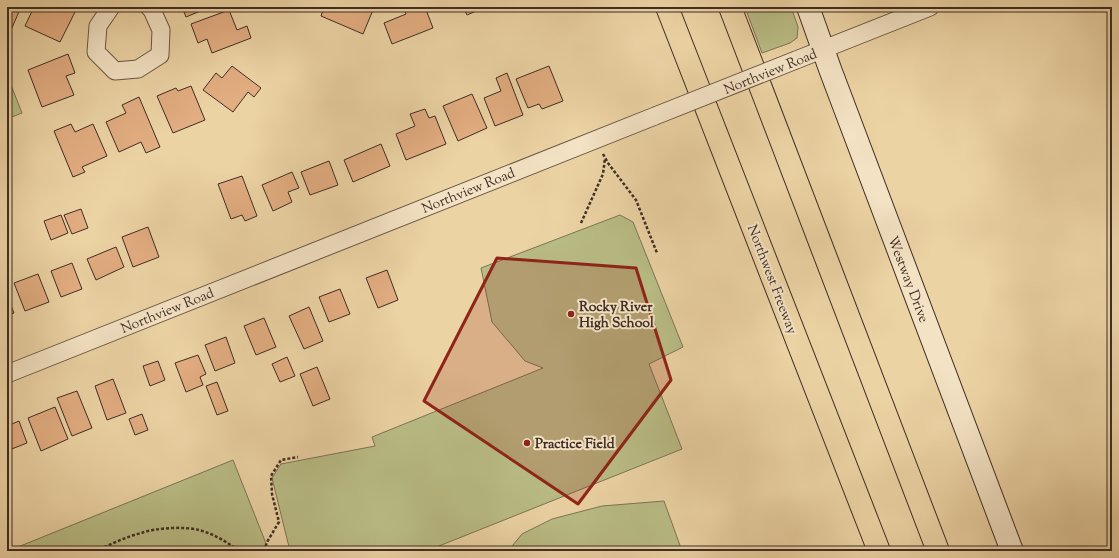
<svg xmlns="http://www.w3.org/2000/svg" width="1119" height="558" font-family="'Sorts Mill Goudy',serif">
  <rect width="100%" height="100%" fill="#ecd3a4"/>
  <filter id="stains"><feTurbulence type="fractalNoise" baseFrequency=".005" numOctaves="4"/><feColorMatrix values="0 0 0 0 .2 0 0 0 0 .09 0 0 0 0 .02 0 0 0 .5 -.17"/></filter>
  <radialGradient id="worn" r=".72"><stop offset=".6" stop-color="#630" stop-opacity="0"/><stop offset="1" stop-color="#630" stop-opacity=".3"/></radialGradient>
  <path fill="#b9bc85" stroke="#7c7456" d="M745,7H791L798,27L797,38L790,43L762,53Z
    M7,75L22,113L7,119Z
    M620,215L633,222L683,347L649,364L682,449L434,548V551H290L272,478L281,464L375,446L372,437L543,368L525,361L492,322L481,268Z
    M233,460L269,551H8Z
    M664,501L682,551H508L522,534L552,519L602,506Z"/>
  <path fill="#e2ad81" stroke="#3f2d26" d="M7,7H21L8,37H7Z
    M34,7H64L75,12L60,42L25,26Z
    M182,7H210L186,17Z
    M324,7H366L373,10L363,34L321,16Z
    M403,7H425L433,28L392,44L384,23L406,14Z
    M463,7H480L481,9L467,15Z
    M229,10L237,30L247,26L251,38L212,53L207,39L198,43L191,24Z
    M68,54L75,73L66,76L74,95L42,107L28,70Z
    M232,66L261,88L254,97L248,92L233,112L203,90L216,73L222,78Z
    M549,66L563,101L542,109L539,104L528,108L516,79Z
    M507,73L523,115L495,126L484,98L501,91L496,78Z
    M191,86L205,120L173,133L157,96L176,88L178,91Z
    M472,94L487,128L458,141L443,106Z
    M139,97L160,147L146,153L141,142L119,152L106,122L126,113L122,105Z
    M425,109L429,118L435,116L446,144L406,160L396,134L415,126L410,114Z
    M71,124L75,132L93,124L107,156L82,167L85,172L73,177L54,131Z
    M381,144L390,166L353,182L344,160Z
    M329,161L338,185L310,195L301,172Z
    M292,172L299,188L288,192L292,202L273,211L262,185Z
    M242,176L257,216L245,221L242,215L231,219L218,184Z
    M81,209L88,228L72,234L64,215Z
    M61,215L68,233L51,240L44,221Z
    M148,227L159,257L133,267L122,237Z
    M116,247L124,267L96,280L87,259Z
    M72,263L82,289L61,297L51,271Z
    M387,270L398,300L378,308L366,278Z
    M38,274L49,302L25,311L14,283Z
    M340,289L350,314L329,322L319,297Z
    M7,296L14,313L7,315Z
    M309,307L323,341L304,349L289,316Z
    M264,318L276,347L256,355L244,326Z
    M226,337L235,363L215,371L205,345Z
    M198,355L206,374L200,377L203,385L186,392L175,363Z
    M287,357L295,376L280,382L272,364Z
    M158,361L165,380L150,386L143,366Z
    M317,367L330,399L313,406L300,374Z
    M113,379L126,413L107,420L95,386Z
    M217,382L228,411L217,415L206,386Z
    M77,391L92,428L72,436L57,398Z
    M55,407L68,439L41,451L28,418Z
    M142,414L148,430L135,435L129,419Z
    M19,421L27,443L9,450L7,446V426Z"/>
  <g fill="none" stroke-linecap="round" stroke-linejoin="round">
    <defs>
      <path id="minor" d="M111,7L98,26L96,52L115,71L138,69L160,55L161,30L152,10L149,7
        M796,60L930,7
        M7,374L655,116"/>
      <path id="secondary" d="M808,7L830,69L1012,551"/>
      <path id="motorway" d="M667,7L879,551
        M730,7L938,551"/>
    </defs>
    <use href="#minor" stroke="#6a5646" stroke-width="19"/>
    <use href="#secondary" stroke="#3f2d26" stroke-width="24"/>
    <use href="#motorway" stroke="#3f2d26" stroke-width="24"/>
    <path stroke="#3f2d26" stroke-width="2.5" stroke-dasharray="3 2" stroke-linecap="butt" d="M603,154L608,163L636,200L657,253
      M581,223L603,174L605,158
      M95,551C110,545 125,537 141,533C156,528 183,526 199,530C214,534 227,542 239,551
      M264,551L267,542L279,522L272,494L271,476L281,460L298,457"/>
    <use href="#minor" stroke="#f3e2c4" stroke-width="17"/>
    <use href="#secondary" stroke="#f3e2c4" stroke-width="22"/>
    <use href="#motorway" stroke="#ecd3a4" stroke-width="22"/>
    <defs>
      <path id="minor-bridge" d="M655,116L796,60"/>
    </defs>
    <use href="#minor-bridge" stroke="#6a5646" stroke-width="19" stroke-linecap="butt"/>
    <use href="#minor-bridge" stroke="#f3e2c4" stroke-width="17"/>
  </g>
  <path fill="#8f2418" fill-opacity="0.2" stroke="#8f2418" stroke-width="3" stroke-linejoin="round" d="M497,258L636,268L671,380L578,504L424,401Z"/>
  <g fill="#8f2418" stroke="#f3e2c4" stroke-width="1.5">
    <circle cx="571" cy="314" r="4"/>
    <circle cx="527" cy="443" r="4"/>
  </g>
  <g text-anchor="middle" stroke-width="4" stroke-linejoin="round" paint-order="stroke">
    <g font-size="14" fill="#3f2d26" stroke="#f3e2c4">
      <text transform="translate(770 71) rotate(-22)" y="5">Northview Road</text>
      <text transform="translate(468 190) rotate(-22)" y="5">Northview Road</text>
      <text transform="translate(773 279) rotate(69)" y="5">Northwest Freeway</text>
      <text transform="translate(909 279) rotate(69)" y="5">Westway Drive</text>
      <text transform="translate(167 310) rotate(-22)" y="5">Northview Road</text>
    </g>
    <g font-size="14" font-weight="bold" fill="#3f2d26" stroke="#f3e2c4" text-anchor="start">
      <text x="579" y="311">Rocky River<tspan x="579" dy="16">High School</tspan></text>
      <text x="535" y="448">Practice Field</text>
    </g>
  </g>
  <rect width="1119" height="558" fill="none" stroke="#ecd3a4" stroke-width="24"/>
  <rect x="8" y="8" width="1103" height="542" fill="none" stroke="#3f2d26" stroke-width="2"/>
  <rect x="12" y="12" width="1095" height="534" fill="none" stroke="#3f2d26"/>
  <rect width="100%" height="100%" filter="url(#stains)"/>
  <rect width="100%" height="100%" fill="url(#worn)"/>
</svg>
